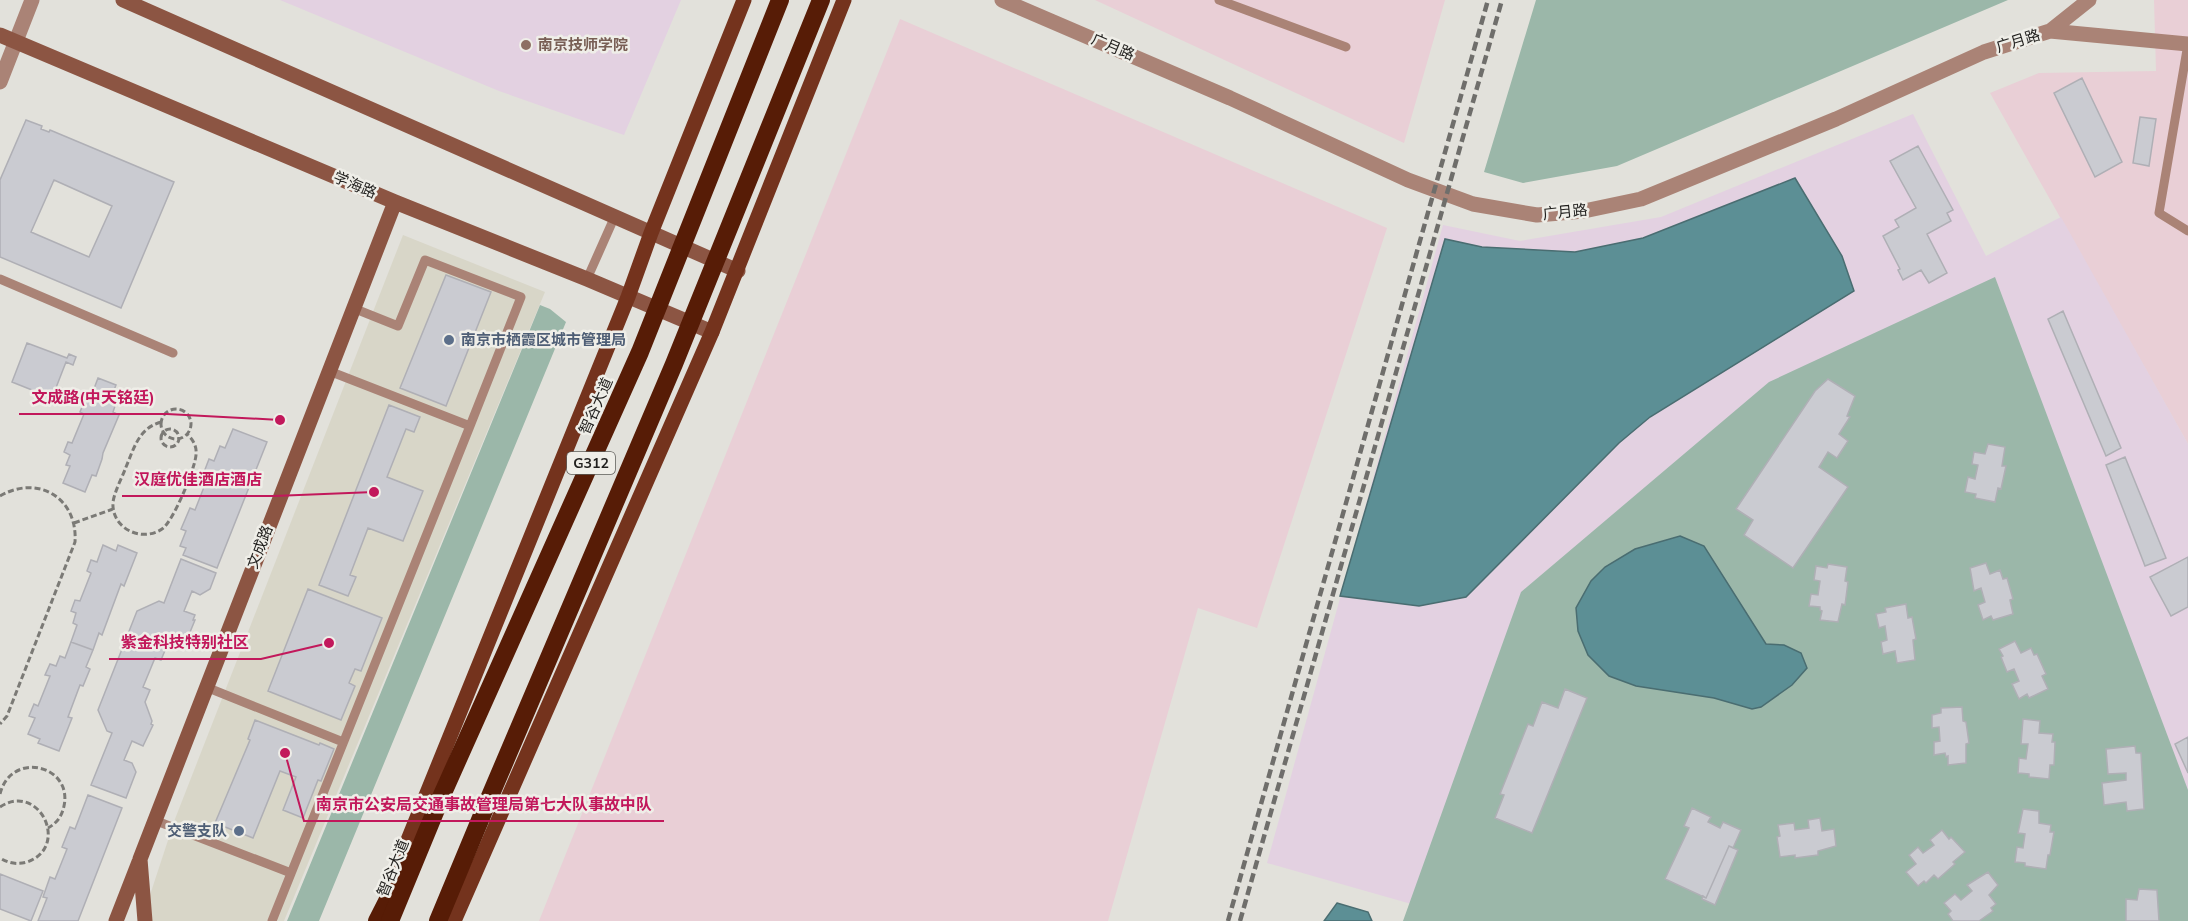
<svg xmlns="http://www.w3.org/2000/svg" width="2188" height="921" font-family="Mulish,'Noto Sans SC',sans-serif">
  <rect width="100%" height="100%" fill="#e2e1db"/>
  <path fill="#d8d6c8" d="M403,235L545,292L284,921H152L150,895L175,819Z"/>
  <path fill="#e9cfd6" d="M1095,0H1445L1404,143Z
    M2154,0H2188V444L1990,93L2039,73L2156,71Z
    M900,19L1387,228L1257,628L1198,608L1108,921H539Z"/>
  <path fill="#e3d1e1" d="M280,0H681L624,135L499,91Z
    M1913,114L1986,256L2061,217L2188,444V921H1471L1267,863L1443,225L1520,241L1661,217Z"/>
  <path fill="#9bb7a9" d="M1536,0H2008L1617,166L1523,183L1484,172Z
    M1995,277L2188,790V921H1403L1521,592L1769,382Z
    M540,305L550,309L566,322L319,921H287Z"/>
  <path fill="#5c8f95" stroke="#4a6d71" stroke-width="1.5" d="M1795,178L1842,256L1854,291L1650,417L1619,443L1466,597L1419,606L1340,596L1445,239L1482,247L1575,252L1643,238Z
    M1680,536L1704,546L1766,644L1784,645L1801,653L1807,668L1792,685L1761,707L1752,709L1714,698L1636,686L1609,676L1588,655L1578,631L1576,608L1591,581L1605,567L1635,549Z
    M1337,903L1368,912L1372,921H1324Z"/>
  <path fill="#cacbd1" stroke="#afafb5" stroke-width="1.5" fill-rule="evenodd" d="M2082,78L2122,162L2095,177L2054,93Z
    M2140,117L2156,119L2149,166L2133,163Z
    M26,120L42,126L41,129L49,132L50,130L174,182L121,308L0,257V180ZM54,180L112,206L89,257L31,232Z
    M1918,146L1953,210L1947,213L1951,221L1927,234L1947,273L1929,283L1921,270L1903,280L1898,270L1900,269L1883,236L1899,227L1895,220L1916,208L1890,161Z
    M446,275L491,292L446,406L400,388Z
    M2063,311L2121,448L2106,456L2048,319Z
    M27,343L67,358L69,354L76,357L73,365L66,362L52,398L12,382Z
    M98,378L116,385L111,398L114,399L112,404L115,406L113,412L119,415L103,453L102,459L96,476L92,475L85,492L63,483L70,466L66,465L70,455L64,452L68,442L72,443L84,414L80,412L88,393L92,394Z
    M1828,379L1855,396L1847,416L1850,417L1839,434L1848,441L1837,458L1828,452L1819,467L1848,487L1793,568L1744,535L1753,520L1736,509L1815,391Z
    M389,405L420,417L414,432L406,429L387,477L423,491L403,541L368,528L350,575L356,577L348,596L319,585Z
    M233,429L267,442L217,568L183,555L186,548L180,546L186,531L181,529L190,508L195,510L206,482L201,480L209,459L214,461L220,446L225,448Z
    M1988,444L2005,447L2002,466H2006L2001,489L1998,488L1995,502L1975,498L1976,494L1965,492L1968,477L1975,479L1978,465L1972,464L1974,452L1985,454Z
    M2125,457L2166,558L2145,566L2106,465Z
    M103,545L116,551L118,545L137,553L124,586L121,584L102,635L99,633L93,650L71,642L77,625L73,623L76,613L71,611L75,600L80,601L91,573L87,571L91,560L97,562Z
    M2188,557V607L2171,616L2150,577Z
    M181,559L216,573L210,589L200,595L192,591L184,611L195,615L193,620H195L188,637L166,648L161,660L155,658L143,687L150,690L145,702L152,721L151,724L153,725L143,746L132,741L124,760L132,763L136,772L126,798L91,785L112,733L107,731L98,710L137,611L159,601L164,603Z
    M1986,563L1990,574L2000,570L2003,579L2007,578L2013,599L2010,600L2013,614L1993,620L1991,616L1983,620L1978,605L1985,602L1981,588L1974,591L1970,568Z
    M1828,564L1847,567L1845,581L1848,582L1845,605L1842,604L1838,622L1820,620L1822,611L1820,610V607L1809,606L1811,594L1818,595L1820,581L1814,580L1816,566L1827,568Z
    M308,589L382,618L361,671L355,669L349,683L355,686L341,720L268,691Z
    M1906,604L1908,618L1912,617L1916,639L1913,640L1915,660L1897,663L1895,651L1883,654L1881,642L1887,640L1885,626L1879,628L1876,614L1886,612L1885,608Z
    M2015,641L2021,653L2031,648L2034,655L2037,654L2046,674L2042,676L2048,689L2029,698L2027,694L2019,699L2012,684L2019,681L2014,669L2007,672L2001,657L2003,656L1999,649Z
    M71,642L93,650L86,667L90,669L83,686L80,685L68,717L72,718L59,751L38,743L40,739L28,734L35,718L29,716L34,704L38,706L50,676L45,675L50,664L56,666L60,656L65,658Z
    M1565,689L1587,698L1532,833L1495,818L1504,795L1500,794L1528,724L1533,726L1542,702L1558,708Z
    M1962,707L1963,721L1966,722L1969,743L1966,744V763L1948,765V756L1946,757L1945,753L1934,755V742L1940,741L1939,727L1932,728V715L1941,713V708Z
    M2023,719L2040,721L2039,733L2053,734L2052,742H2055L2054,765H2050L2049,779L2029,777V774L2018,773L2019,758L2026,759L2028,744H2021Z
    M255,720L319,745L320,743L334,749L321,781L318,780L303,818L283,810L296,777L280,771L253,838L215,823L250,740L248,739Z
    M2188,737V773L2175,744Z
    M2135,746L2136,753H2141L2144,809L2127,811L2126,802L2104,805L2102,783L2126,780V773L2108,774L2106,749Z
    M88,795L122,808L78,921H38L47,898L43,897L50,877L55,879L67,849L62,847L70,827L75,829Z
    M1692,808L1711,817L1708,822L1720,828L1723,822L1741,830L1733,848L1729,846L1706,898L1665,879L1689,828L1684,826Z
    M2023,809L2039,811V823L2051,825L2050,832H2054L2050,855H2048L2046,869L2025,866V863L2015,862L2017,847L2023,848L2025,834L2018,833Z
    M1820,818L1822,831L1834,829L1836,846L1818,851V855L1795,858V855L1780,857L1777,837L1780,836L1778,825L1794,823L1795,830L1809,828L1808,820Z
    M1942,830L1949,839L1951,837L1965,852L1953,862L1955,864L1938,879L1934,875L1926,883L1924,881L1918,886L1906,872L1916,864L1909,855L1918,847L1923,853L1934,845L1930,840Z
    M1729,846L1738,850L1715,905L1702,899L1703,896L1706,898Z
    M1988,872L1998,885L1989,895L1996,904L1991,908L1993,911L1979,921H1953L1948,914L1951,911L1944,903L1955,894L1961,900L1972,891L1967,885Z
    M0,874L43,891L31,921L0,909Z
    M2139,889L2157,890L2159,921H2126V899L2137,900Z"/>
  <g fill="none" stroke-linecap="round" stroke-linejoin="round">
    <path stroke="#7b7a76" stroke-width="3" stroke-dasharray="6 3" stroke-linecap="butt" d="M161 424a15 15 0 1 1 30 0a15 15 0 1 1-30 0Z
      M161,422C139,428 134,448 126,467C122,478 115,490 113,502C111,528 141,543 162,529C173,522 195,469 196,455C197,446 193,440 188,435
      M161 438a9 9 0 1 1 18 0a9 9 0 1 1-18 0Z
      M0,496C38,474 78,498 75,542L7,716L0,724
      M74,523L113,509
      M0,794C11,750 73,765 64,806C62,816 57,823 48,828
      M0,807C39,781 71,847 27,862C17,865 8,863 0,858"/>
    <path stroke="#aa8376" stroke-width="9" d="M1219,0L1346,47
      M2188,44L2159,213L2188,231
      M0,279L173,353
      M587,279L615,216
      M329,371L470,426L521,297L425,260L398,326L353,308
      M206,687L343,742
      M154,820L291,873
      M272,921L470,426"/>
    <path stroke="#aa8376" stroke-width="15" d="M1002,0L1230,98L1408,180L1473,204L1537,215L1584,211L1641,199L1836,119L1984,52L2050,31L2089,0
      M2050,31L2188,44
      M0,82L32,0"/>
    <path stroke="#8c5543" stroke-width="15" d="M123,0L738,271
      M0,35L395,202L587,279L712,332
      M116,921L139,862
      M145,921L140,859L395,202"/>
    <path stroke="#74331d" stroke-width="15" d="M393,877L628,297L651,233L744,0
      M454,921L712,332L844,0"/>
    <path stroke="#571c06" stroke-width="18" d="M377,921L405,866
      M438,921L485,808"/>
    <path stroke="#6f6e6b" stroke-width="4.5" stroke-dasharray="9 4.5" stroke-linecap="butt" d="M1228,921L1488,0
      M1240,921L1502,0"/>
    <path stroke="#571c06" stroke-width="18" d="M485,808L674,364L821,0
      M390,921L442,795L640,352L780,0"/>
  </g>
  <circle fill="#8d6e63" stroke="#efeee8" stroke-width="2" cx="526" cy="45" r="6"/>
  <g fill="#5c6f8a" stroke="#efeee8" stroke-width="2">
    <circle cx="449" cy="340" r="6"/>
    <circle cx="239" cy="831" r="6"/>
  </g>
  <g text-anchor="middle" stroke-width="5" stroke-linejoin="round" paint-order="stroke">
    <rect fill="#efeee8" stroke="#5e5d5a" stroke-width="1.5" x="567" y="452" width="48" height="22" rx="4.5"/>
    <g font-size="14" font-weight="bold" fill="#201f1d">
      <text x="591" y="468">G312</text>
    </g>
    <g font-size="15" fill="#201f1d" stroke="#efeee8">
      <text transform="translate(2018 41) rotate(-17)" y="5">广月路</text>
      <text transform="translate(1113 47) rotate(23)" y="5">广月路</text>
      <text transform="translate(355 185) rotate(23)" y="5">学海路</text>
      <text transform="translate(1565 212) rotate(-6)" y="5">广月路</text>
      <text transform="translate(596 406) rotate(-66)" y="5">智谷大道</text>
      <text transform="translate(260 547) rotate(-69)" y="5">文成路</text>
      <text transform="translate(393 868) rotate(-68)" y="5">智谷大道</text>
    </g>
    <g font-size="15" font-weight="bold" fill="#785e54" stroke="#efeee8" text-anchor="start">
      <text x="538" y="50">南京技师学院</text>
    </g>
    <g font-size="15" font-weight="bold" fill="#4e5e75" stroke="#efeee8" text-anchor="start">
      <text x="461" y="345">南京市栖霞区城市管理局</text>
      <text x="227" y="836" text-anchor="end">交警支队</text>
    </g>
  </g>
  <path fill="none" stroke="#c2185b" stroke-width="2" d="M280 420L167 414H19M374 492L274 496H122M329 643L261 659H109M285 753L304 821H664"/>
  <g fill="#c2185b" stroke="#efeee8" stroke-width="2">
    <circle cx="280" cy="420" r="6"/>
    <circle cx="374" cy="492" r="6"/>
    <circle cx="329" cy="643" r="6"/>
    <circle cx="285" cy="753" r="6"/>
  </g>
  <g font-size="16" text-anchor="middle" font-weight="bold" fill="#c2185b" stroke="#efeee8" stroke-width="5" stroke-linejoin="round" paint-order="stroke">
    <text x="93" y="403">文成路(中天铭廷)</text>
    <text x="198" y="485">汉庭优佳酒店酒店</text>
    <text x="185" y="648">紫金科技特别社区</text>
    <text x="484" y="810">南京市公安局交通事故管理局第七大队事故中队</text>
  </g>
</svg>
